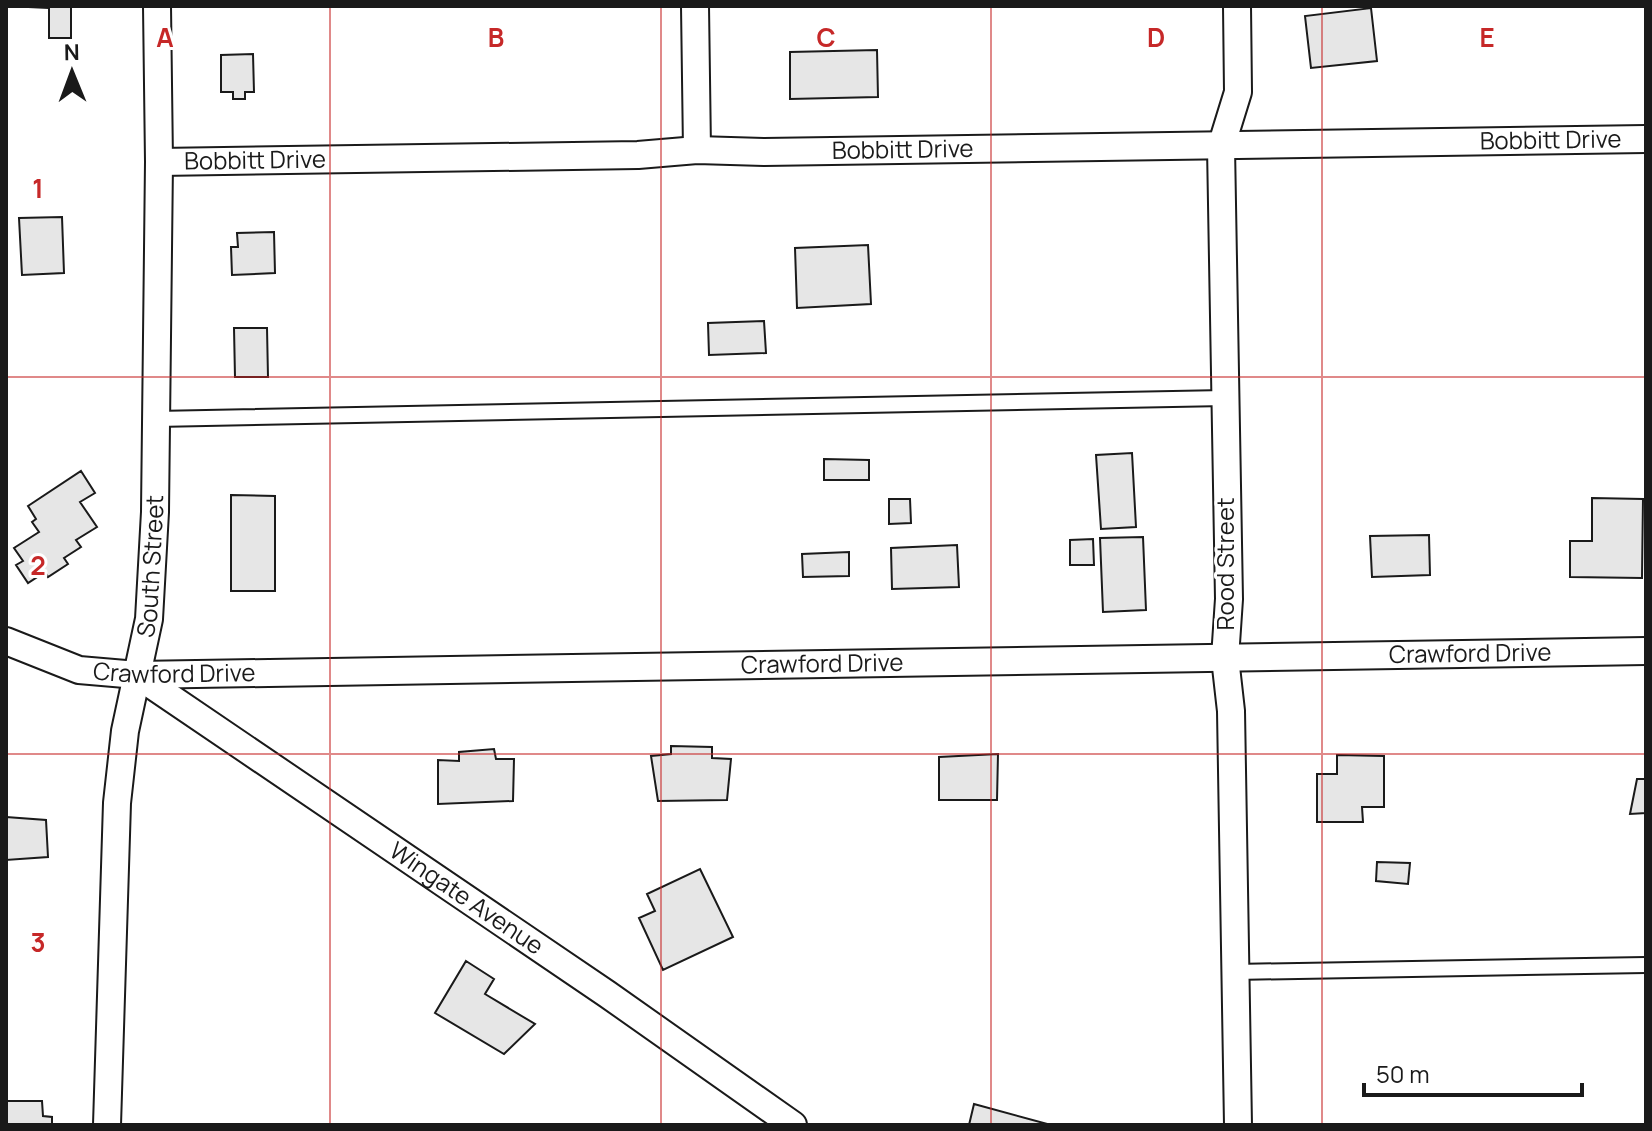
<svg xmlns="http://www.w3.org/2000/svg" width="1652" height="1131" font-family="Manrope,sans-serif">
  <rect width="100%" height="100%" fill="#fff"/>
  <path fill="#e6e6e6" stroke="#1a1a1a" stroke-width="2" d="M7,6H71V38H49V8Z
    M1371,8L1377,61L1311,68L1305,16Z
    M877,50L878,97L790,99V52Z
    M253,54L254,92H245V99H233V92H221V55Z
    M62,217L64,273L22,275L19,218Z
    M274,232L275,273L232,275L231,247H238L237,233Z
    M868,245L871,304L797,308L795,248Z
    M764,321L766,353L709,355L708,323Z
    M234,328H267L268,377H235Z
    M1132,453L1136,527L1101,529L1096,455Z
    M824,459L869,460V480H824Z
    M81,471L95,493L80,502L97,527L76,540L81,547L64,558L68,564L48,577L45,572L28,583L16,565L23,561L14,548L39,532L32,522L36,519L28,506Z
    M231,495L275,496V591H231Z
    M1592,498L1643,499L1642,578L1570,577V541H1592Z
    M889,499H910L911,523L889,524Z
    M1429,535L1430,575L1372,577L1370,536Z
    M1143,537L1146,610L1103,612L1100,538Z
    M1093,539L1094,565H1070V540Z
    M957,545L959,587L892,589L891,548Z
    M849,552V576L803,577L802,554Z
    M671,746L712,747V758L731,759L727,800L658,801L651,756L671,754Z
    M494,749L496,759H514L513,801L438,804V760L459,761V752Z
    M998,754L997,800H939V757Z
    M1337,755L1384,756V807H1362L1363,822H1317V774H1337Z
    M1637,779H1646V813L1630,814Z
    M6,817L46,820L48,857L6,860Z
    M1377,862L1410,863L1408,884L1376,881Z
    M700,869L733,937L663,970L639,918L655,911L647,894Z
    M466,961L494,979L485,994L535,1024L504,1054L435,1013Z
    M6,1101H42L43,1116L52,1117V1125H6Z
    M974,1104L1051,1125H969Z"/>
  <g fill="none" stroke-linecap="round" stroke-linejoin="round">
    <defs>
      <path id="lane" d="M156,419L1225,398
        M1235,972L1646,965"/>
      <g id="street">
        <path d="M695,6L697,150"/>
        <path d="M1237,6L1238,92L1221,147L1229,599L1225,658L1231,711L1238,1125"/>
        <path id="s1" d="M159,162L638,155L697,150L764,152L1646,139"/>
        <path id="s2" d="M6,641L79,670L137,675L1646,651"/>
        <path id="s3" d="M137,675L607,994L793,1125"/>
        <path id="s4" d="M107,1125L117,803L125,731L149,619L155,512L159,162L157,6"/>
      </g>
    </defs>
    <use href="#lane" stroke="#1a1a1a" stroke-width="18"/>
    <use href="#street" stroke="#1a1a1a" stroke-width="30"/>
    <use href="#lane" stroke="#fff" stroke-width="14"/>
    <use href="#street" stroke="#fff" stroke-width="26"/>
  </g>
  <path fill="none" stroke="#c62828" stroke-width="2" stroke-opacity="0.55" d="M330,6V1125M661,6V1125M991,6V1125M1322,6V1125M6,377H1646M6,754H1646"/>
  <g text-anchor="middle" stroke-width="6" stroke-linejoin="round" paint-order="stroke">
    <g font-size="24" fill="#1a1a1a" stroke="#fff">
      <text dy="8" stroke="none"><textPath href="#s1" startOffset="1392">Bobbitt Drive</textPath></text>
      <text dy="8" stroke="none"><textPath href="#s1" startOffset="744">Bobbitt Drive</textPath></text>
      <text dy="8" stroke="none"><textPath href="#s1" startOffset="96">Bobbitt Drive</textPath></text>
      <text transform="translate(1226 564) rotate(-90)" y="8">Rood Street</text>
      <text dy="8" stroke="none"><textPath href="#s4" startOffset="562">South Street</textPath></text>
      <text dy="8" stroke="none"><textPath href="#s2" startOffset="1470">Crawford Drive</textPath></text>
      <text dy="8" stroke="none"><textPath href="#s2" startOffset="822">Crawford Drive</textPath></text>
      <text dy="8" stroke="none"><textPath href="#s2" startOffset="174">Crawford Drive</textPath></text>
      <text dy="8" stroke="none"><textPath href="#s3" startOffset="398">Wingate Avenue</textPath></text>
    </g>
  </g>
  <g font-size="26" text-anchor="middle" font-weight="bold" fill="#c62828" stroke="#fff" stroke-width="6" stroke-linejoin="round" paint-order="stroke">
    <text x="165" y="47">A</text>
    <text x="496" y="47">B</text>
    <text x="826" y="47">C</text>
    <text x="1156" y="47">D</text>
    <text x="1487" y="47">E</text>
    <text x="38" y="198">1</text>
    <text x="38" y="575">2</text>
    <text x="38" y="952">3</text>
  </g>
  <rect width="1652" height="1131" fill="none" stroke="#1a1a1a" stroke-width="16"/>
  <g transform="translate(72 72) rotate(359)" stroke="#ffffff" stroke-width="6" paint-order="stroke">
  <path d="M0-6L14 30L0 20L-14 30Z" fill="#1a1a1a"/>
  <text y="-12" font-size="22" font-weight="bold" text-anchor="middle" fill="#1a1a1a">N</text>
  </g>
  <path d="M1364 1083v12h218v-12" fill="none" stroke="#1a1a1a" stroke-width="4"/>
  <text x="1376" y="1083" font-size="24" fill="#1a1a1a" stroke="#ffffff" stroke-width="6" paint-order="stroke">50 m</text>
</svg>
